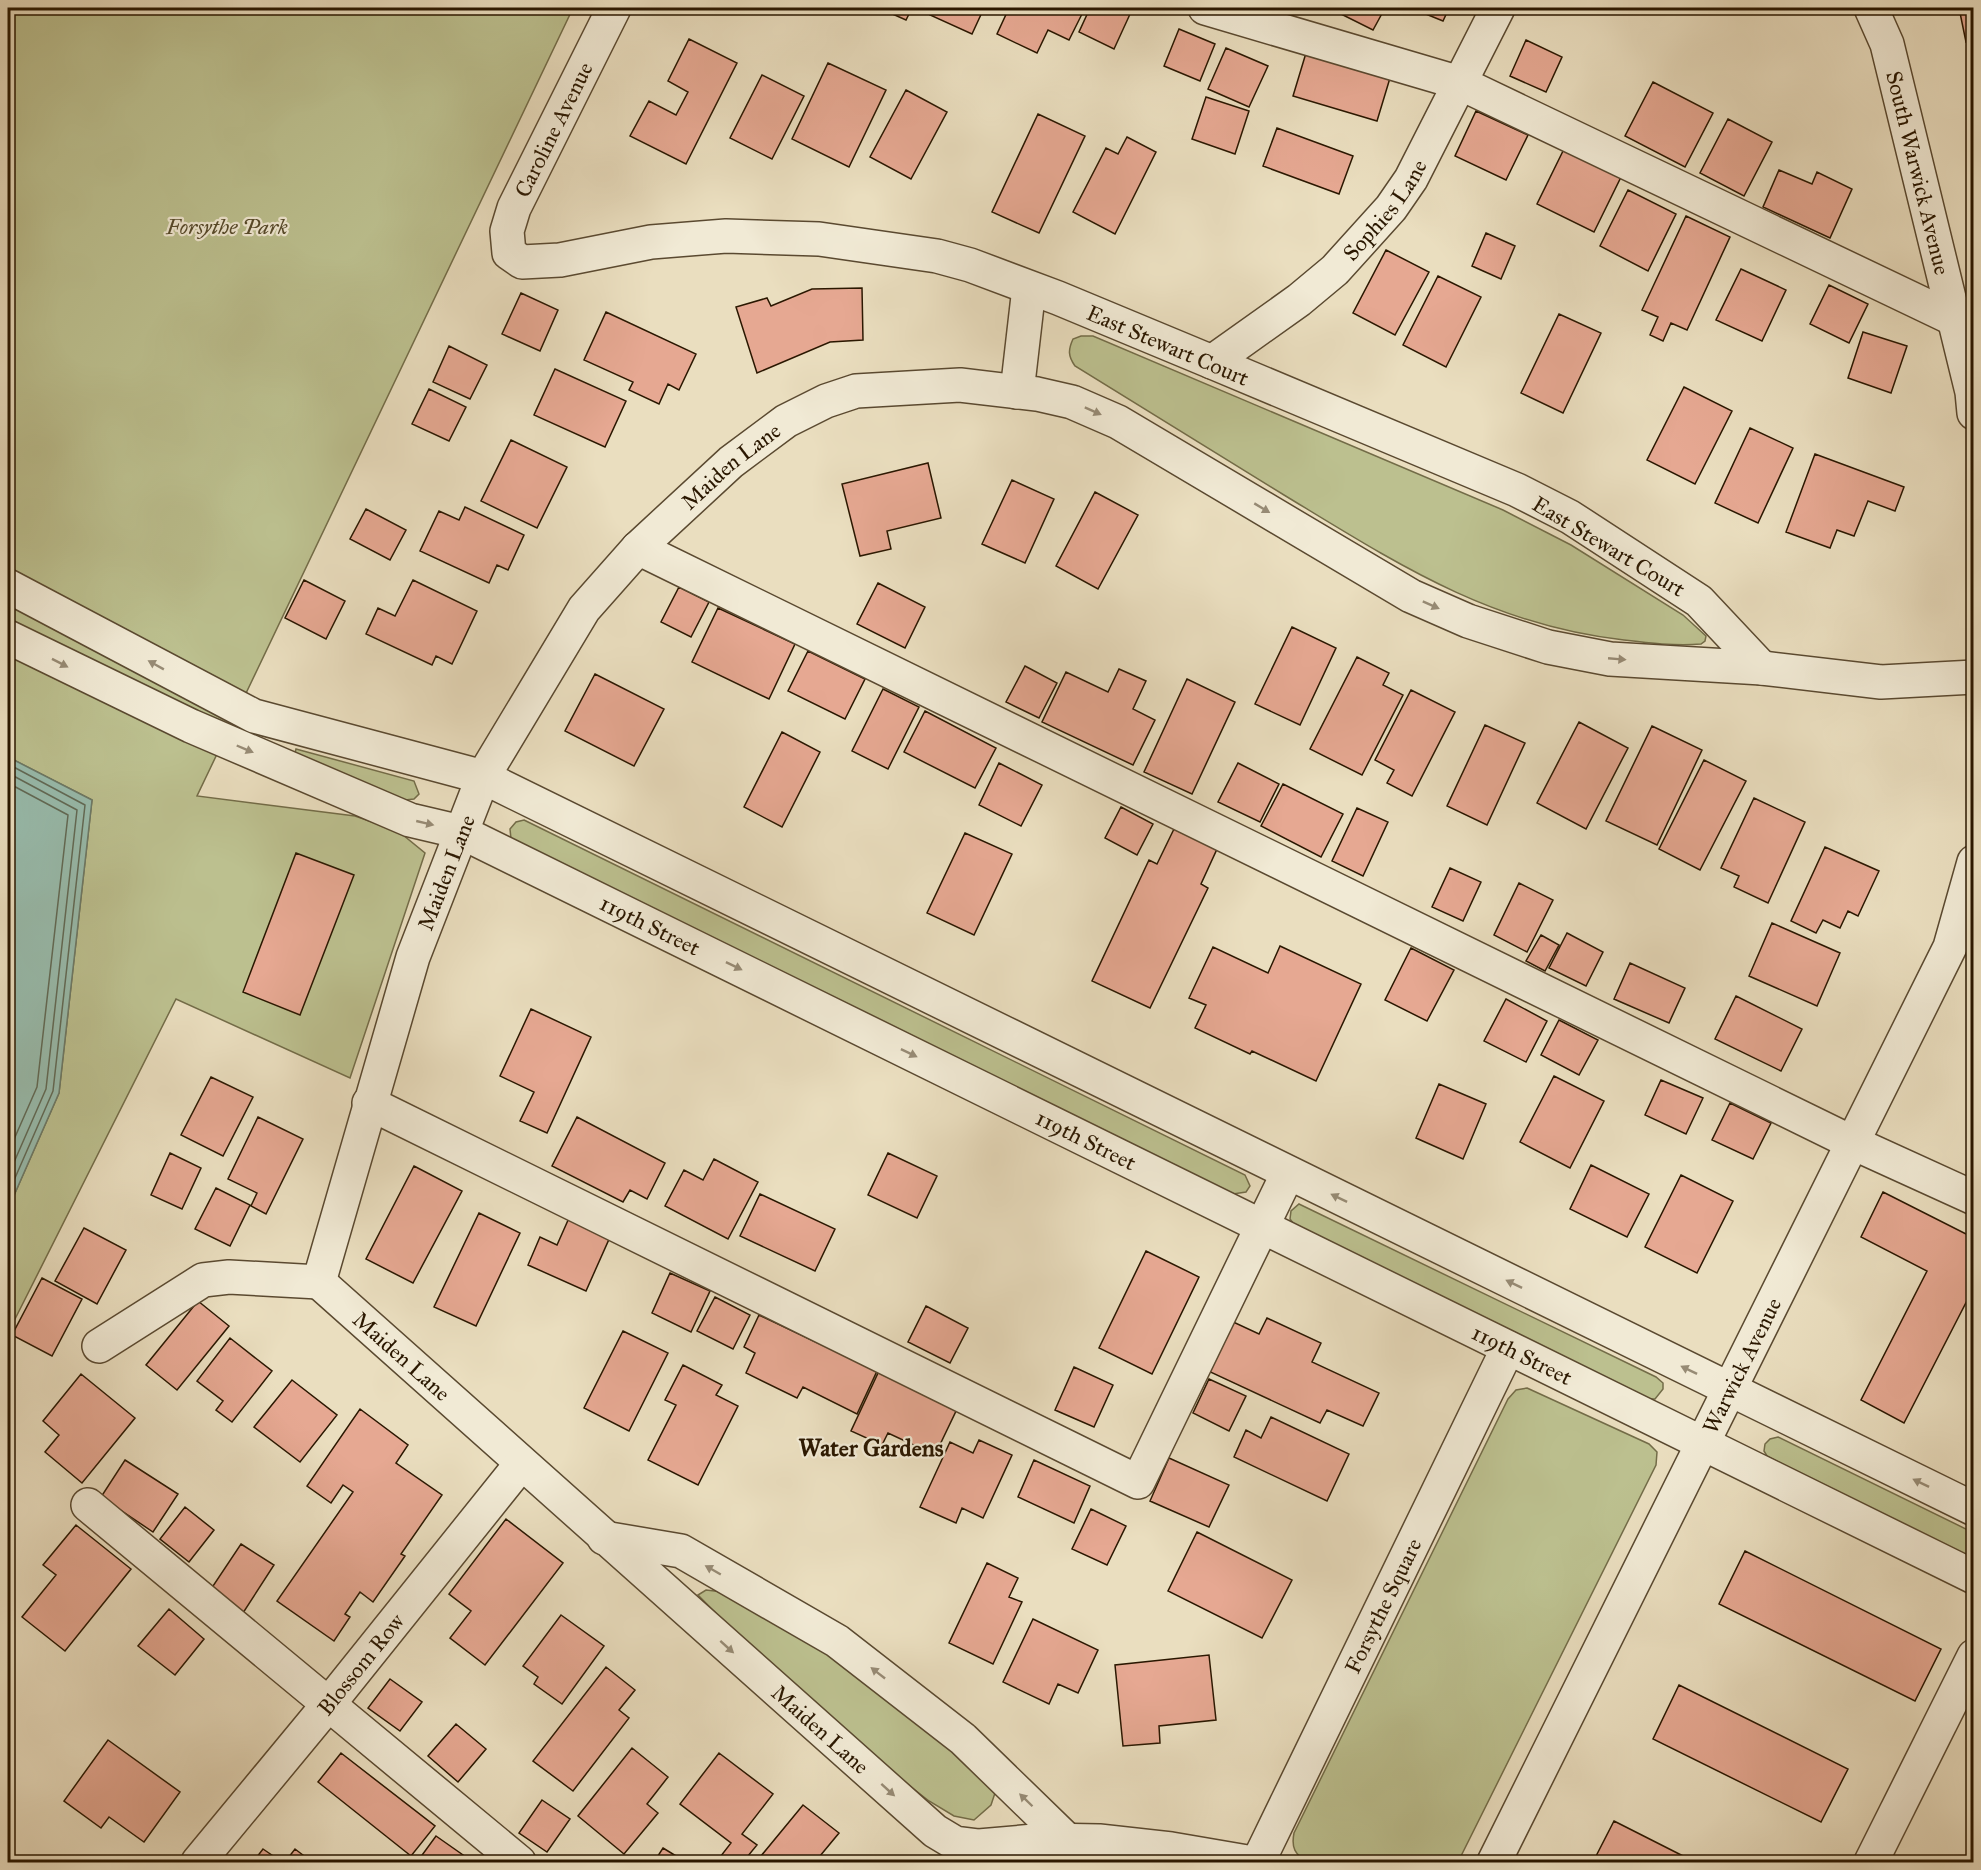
<svg xmlns="http://www.w3.org/2000/svg" width="1981" height="1870" font-family="'IM FELL Great Primer',serif">
  <rect width="100%" height="100%" fill="#eadebf"/>
  <filter id="stains"><feTurbulence type="fractalNoise" baseFrequency=".00333" numOctaves="4"/><feColorMatrix values="0 0 0 0 .2 0 0 0 0 .09 0 0 0 0 .02 0 0 0 .5 -.17"/></filter>
  <radialGradient id="worn" r=".72"><stop offset=".6" stop-color="#630" stop-opacity="0"/><stop offset="1" stop-color="#630" stop-opacity=".3"/></radialGradient>
  <path fill="#bcc08f" stroke="#736c48" stroke-width="1.5" d="M8,8H573L197,796L355,816L398,831L425,853L350,1078L176,999L8,1333V1209L59,1093L92,800L8,757Z
    M1081,336H1093L1503,510L1571,545L1683,615L1706,636L1705,641L1701,644C1675,646 1649,643 1624,640C1490,625 1396,563 1284,495C1215,452 1145,409 1075,366C1068,356 1068,350 1073,339Z
    M296,749L414,781L419,794L414,799L405,800L295,753Z
    M524,820L1245,1175L1250,1186L1246,1192L1233,1194L511,839L510,829L516,822Z
    M1299,1204L1656,1377L1663,1383V1389L1655,1399H1649L1296,1227L1290,1219L1291,1211Z
    M1527,1388L1649,1444L1657,1452L1656,1465L1458,1862H1307C1295,1854 1291,1848 1294,1833L1508,1399L1516,1390Z
    M1778,1437L1970,1531L1973,1534V1553L1963,1554L1767,1456L1764,1451L1765,1444L1770,1439Z
    M706,1590L723,1592L828,1652L979,1772L995,1793L991,1805L974,1820L954,1816L929,1801L806,1705L698,1595Z
    M1045,1854L1127,1862H995Z"/>
  <path fill="#98bcad" stroke="#6c7a68" stroke-width="1.5" d="M8,757L92,800L59,1093L8,1209Z"/>
  <g fill="none" stroke-linecap="round" stroke-linejoin="round">
    <path stroke="#616a56" stroke-width="1.5" d="M8,764L85,805L53,1091L8,1194
      M8,773L77,810L46,1089L8,1176
      M8,783L68,815L37,1087L8,1153"/>
  </g>
  <path fill="#e6a892" stroke="#2a1700" stroke-width="1.5" d="M879,8H912L906,20Z
    M934,8H984L972,34L930,15Z
    M1009,8H1079L1084,10L1069,40L1048,30L1037,53L997,34Z
    M1090,8H1121L1131,12L1114,49L1079,32Z
    M1329,8H1385L1373,30Z
    M1411,8H1449L1443,21Z
    M1959,8H1974V40L1966,42Z
    M1179,29L1215,44L1200,81L1164,66Z
    M689,39L737,63L686,164L630,136L649,101L676,115L688,92L668,81Z
    M1526,40L1562,57L1546,92L1510,76Z
    M1226,48L1268,66L1249,107L1208,89Z
    M1306,53L1390,78L1377,121L1293,96Z
    M828,63L886,90L849,167L792,139Z
    M762,75L804,96L772,159L730,138Z
    M1653,82L1713,113L1685,167L1625,136Z
    M906,90L947,112L911,179L870,157Z
    M1206,97L1249,111L1235,154L1192,139Z
    M1476,111L1528,135L1506,180L1455,156Z
    M1038,114L1085,136L1039,233L992,212Z
    M1728,119L1772,142L1744,196L1700,173Z
    M1277,128L1353,156L1339,194L1263,166Z
    M1127,137L1156,152L1115,234L1073,212L1106,148L1118,154Z
    M1564,149L1621,177L1594,232L1537,204Z
    M1779,170L1812,184L1817,172L1852,189L1830,238L1763,207Z
    M1628,190L1676,214L1648,271L1600,246Z
    M1686,216L1730,237L1687,330L1671,323L1663,341L1650,335L1658,317L1642,310Z
    M1486,233L1515,246L1501,279L1472,266Z
    M1386,250L1429,272L1395,335L1353,313Z
    M1741,269L1786,290L1762,341L1716,320Z
    M1438,276L1481,297L1446,367L1403,345Z
    M1829,285L1868,304L1849,343L1810,324Z
    M862,288L863,340L830,342L757,373L736,307L767,298L771,306L812,289Z
    M521,293L558,310L540,351L502,334Z
    M606,312L696,354L679,390L668,384L659,404L629,390L633,382L584,360Z
    M1559,314L1601,333L1563,413L1521,393Z
    M1863,332L1907,346L1891,393L1848,378Z
    M449,346L487,365L470,399L433,382Z
    M555,369L626,401L605,447L534,415Z
    M1684,387L1732,411L1695,484L1647,460Z
    M429,389L466,407L449,441L412,424Z
    M1750,428L1793,448L1758,523L1715,503Z
    M511,440L567,467L537,528L481,501Z
    M1815,454L1904,487L1895,511L1868,501L1854,536L1837,530L1830,548L1786,532Z
    M928,463L941,518L887,531L891,549L860,556L842,484Z
    M1012,480L1054,499L1025,563L982,544Z
    M1095,492L1138,515L1098,589L1056,566Z
    M465,507L524,535L508,570L497,565L489,583L420,551L439,511L459,520Z
    M366,509L406,530L390,560L350,539Z
    M304,580L345,601L326,639L285,618Z
    M413,580L477,611L452,664L436,656L432,665L366,634L378,608L395,616Z
    M878,583L925,607L905,648L857,624Z
    M679,587L709,602L691,637L661,622Z
    M718,608L795,644L769,699L692,662Z
    M1292,627L1336,648L1300,725L1255,704Z
    M808,651L865,679L845,719L788,691Z
    M1357,657L1389,673L1383,685L1403,695L1362,775L1310,749Z
    M1025,666L1057,683L1039,718L1006,702Z
    M1119,669L1146,681L1133,709L1155,720L1133,765L1042,722L1066,672L1108,692Z
    M595,674L664,709L634,766L565,731Z
    M1187,679L1235,702L1192,794L1144,772Z
    M883,689L919,707L888,769L852,751Z
    M1411,690L1455,712L1412,796L1387,783L1394,770L1375,760Z
    M925,711L996,748L975,788L904,752Z
    M1579,722L1628,748L1586,829L1537,803Z
    M1485,725L1525,743L1487,825L1447,806Z
    M1652,726L1702,750L1657,845L1606,821Z
    M782,732L820,752L782,827L744,807Z
    M1704,760L1746,781L1700,870L1659,849Z
    M999,763L1042,785L1021,826L979,805Z
    M1238,763L1279,784L1260,822L1218,802Z
    M1283,784L1343,814L1321,857L1261,826Z
    M1754,798L1805,822L1768,903L1734,887L1739,876L1721,868Z
    M1121,807L1153,824L1137,855L1105,838Z
    M1357,808L1388,822L1363,876L1332,861Z
    M1174,829L1217,849L1201,884L1208,888L1150,1008L1092,981L1149,860L1157,864Z
    M965,833L1012,854L974,935L927,913Z
    M1825,847L1879,871L1858,916L1848,911L1840,928L1823,920L1816,933L1791,921Z
    M296,853L354,875L300,1015L243,992Z
    M1450,868L1481,882L1463,921L1432,907Z
    M1519,883L1553,900L1527,952L1494,935Z
    M1772,923L1840,953L1817,1006L1749,976Z
    M1567,933L1603,952L1586,986L1549,968Z
    M1541,935L1559,945L1545,971L1526,961Z
    M1280,946L1361,984L1316,1081L1252,1051L1250,1054L1195,1028L1206,1005L1189,998L1213,947L1268,973Z
    M1411,948L1454,970L1427,1021L1385,1000Z
    M1630,963L1685,988L1669,1023L1614,999Z
    M1736,996L1802,1029L1781,1071L1715,1039Z
    M1506,999L1547,1021L1526,1062L1484,1041Z
    M531,1009L591,1037L547,1133L520,1121L534,1092L500,1076Z
    M1559,1020L1598,1040L1579,1075L1541,1055Z
    M1554,1076L1604,1101L1570,1168L1520,1142Z
    M211,1077L253,1097L223,1156L181,1135Z
    M1661,1080L1703,1098L1686,1134L1645,1115Z
    M1439,1084L1486,1104L1463,1159L1416,1138Z
    M1730,1103L1771,1123L1753,1159L1712,1140Z
    M258,1117L303,1139L266,1214L251,1206L257,1193L228,1179Z
    M577,1117L665,1163L647,1199L630,1190L623,1202L552,1166Z
    M170,1153L201,1168L182,1209L151,1195Z
    M888,1153L937,1176L917,1218L868,1195Z
    M714,1159L758,1182L728,1239L665,1206L684,1170L703,1180Z
    M1591,1165L1649,1194L1627,1237L1570,1209Z
    M414,1166L462,1191L413,1283L366,1259Z
    M1681,1175L1733,1201L1697,1273L1645,1247Z
    M216,1188L250,1205L230,1246L195,1229Z
    M1883,1192L1974,1238V1287L1904,1423L1861,1400L1927,1271L1861,1237Z
    M760,1194L835,1229L815,1271L740,1236Z
    M479,1213L520,1233L476,1326L434,1307Z
    M569,1218L610,1237L586,1291L528,1265L540,1237L557,1245Z
    M84,1228L126,1250L97,1304L55,1281Z
    M1146,1251L1199,1277L1152,1374L1099,1348Z
    M670,1273L710,1291L691,1332L652,1313Z
    M42,1278L82,1299L52,1356L12,1335Z
    M715,1297L750,1315L733,1349L697,1331Z
    M198,1301L229,1326L177,1390L146,1365Z
    M926,1306L968,1328L950,1363L908,1342Z
    M759,1315L877,1371L857,1414L803,1387L797,1398L746,1373L755,1353L744,1347Z
    M1267,1318L1321,1343L1312,1362L1379,1393L1363,1426L1327,1410L1320,1423L1206,1370L1229,1320L1259,1334Z
    M623,1331L668,1353L629,1431L584,1408Z
    M230,1338L272,1371L232,1422L216,1410L223,1401L197,1381Z
    M683,1365L722,1385L716,1395L738,1406L698,1485L648,1460L676,1405L665,1400Z
    M1074,1367L1113,1385L1094,1427L1055,1410Z
    M879,1371L957,1409L935,1455L888,1433L882,1445L851,1431Z
    M81,1374L135,1418L82,1483L45,1452L59,1435L43,1421Z
    M1209,1379L1246,1396L1229,1431L1193,1413Z
    M292,1380L337,1415L300,1462L254,1427Z
    M360,1409L408,1445L396,1463L442,1495L401,1554L405,1556L373,1602L360,1592L345,1614L350,1617L334,1641L277,1601L353,1492L343,1485L331,1503L307,1486Z
    M1271,1417L1349,1454L1327,1501L1234,1457L1246,1430L1261,1438Z
    M979,1440L1012,1455L983,1518L962,1508L956,1523L920,1507L950,1442L973,1453Z
    M1169,1458L1229,1485L1209,1527L1150,1501Z
    M125,1460L178,1494L153,1532L101,1497Z
    M1034,1460L1090,1486L1074,1523L1018,1497Z
    M185,1507L214,1530L189,1562L160,1539Z
    M1091,1509L1126,1526L1107,1565L1072,1549Z
    M506,1519L563,1563L485,1665L450,1638L471,1611L449,1594Z
    M76,1525L131,1569L65,1651L22,1617L56,1575L43,1565Z
    M1197,1532L1292,1580L1262,1638L1168,1591Z
    M241,1544L274,1565L243,1613L209,1592Z
    M1745,1551L1941,1649L1915,1701L1719,1604Z
    M987,1563L1018,1578L1009,1597L1022,1602L993,1664L949,1643Z
    M169,1609L204,1639L175,1675L138,1646Z
    M561,1615L604,1646L562,1704L534,1684L538,1677L523,1666Z
    M1033,1619L1098,1650L1078,1693L1058,1684L1049,1704L1003,1682Z
    M1209,1655L1216,1720L1159,1726L1160,1743L1123,1746L1115,1665Z
    M606,1667L635,1690L619,1710L629,1718L573,1791L533,1761Z
    M390,1679L422,1702L400,1731L368,1708Z
    M1679,1685L1848,1769L1821,1822L1653,1739Z
    M456,1724L486,1749L458,1782L428,1756Z
    M108,1740L180,1792L144,1842L109,1817L101,1828L64,1801Z
    M632,1748L668,1777L647,1804L658,1813L624,1854L578,1816Z
    M341,1753L435,1826L411,1856L318,1782Z
    M719,1753L773,1794L742,1834L757,1845L743,1862L717,1861L731,1843L680,1804Z
    M542,1800L570,1819L547,1852L519,1833Z
    M803,1805L839,1833L815,1862H756Z
    M1614,1821L1695,1862H1593Z
    M436,1836L473,1862H417Z
    M663,1848L686,1862H654Z
    M263,1849L282,1862H253Z
    M295,1849L312,1862H285Z"/>
  <g fill="none" stroke-linecap="round" stroke-linejoin="round">
    <defs>
      <g id="minor">
        <path d="M1205,8L1460,83L1954,319"/>
        <path id="s1" d="M1871,8L1887,44L1972,392L1974,413"/>
        <path id="s2" d="M1212,362L1299,300L1335,270L1391,208L1411,179L1498,8"/>
        <path d="M1017,392L1029,288"/>
        <path d="M638,548L1851,1142L1974,1198"/>
        <path d="M8,586L254,716L483,777L1974,1509"/>
        <path id="s3" d="M8,637L191,726L410,820L461,832L1974,1577"/>
        <path d="M1762,668L1881,682L1974,677"/>
        <path d="M369,1103L1138,1482L1288,1173"/>
        <path id="s4" d="M319,1282L413,957L483,777L584,609L638,548L731,462L786,421L826,401L856,391L960,385L1037,394L1072,402L1118,422L1411,596L1468,621L1548,647L1610,659L1762,668L1699,601L1570,517L1517,490L1212,362L1058,298L970,265L937,256L819,239L726,236L651,242L560,260L522,262L509,253L507,231L514,208L614,8"/>
        <path id="s5" d="M319,1282L935,1831L955,1843L979,1846L1045,1840L1099,1841L1171,1849L1247,1862"/>
        <path d="M99,1346L203,1280L229,1277L319,1282"/>
        <path d="M88,1505L519,1862"/>
        <path d="M604,1538L681,1551L837,1641L963,1739L1068,1841"/>
        <path id="s6" d="M198,1862L327,1706L521,1464"/>
        <path id="s7" d="M1258,1862L1508,1348"/>
        <path id="s8" d="M1494,1862L1950,947L1974,862"/>
        <path d="M1871,1862L1974,1656"/>
      </g>
    </defs>
    <use href="#minor" stroke="#5a4930" stroke-width="36"/>
    <use href="#minor" stroke="#f1ead5" stroke-width="33"/>
  </g>
  <defs><path id="oneway-solid" d="M-6-.8H1V-3.2L6.5 0L1 3.2V.8H-6Z" transform="scale(1.5)"/></defs>
  <g fill="#978b75">
    <use href="#oneway-solid" transform="translate(1093 411) rotate(24)"/>
    <use href="#oneway-solid" transform="translate(1262 508) rotate(31)"/>
    <use href="#oneway-solid" transform="translate(1431 605) rotate(24)"/>
    <use href="#oneway-solid" transform="translate(1617 659) rotate(5)"/>
    <use href="#oneway-solid" transform="translate(60 663) rotate(27)"/>
    <use href="#oneway-solid" transform="translate(156 665) rotate(-151)"/>
    <use href="#oneway-solid" transform="translate(245 749) rotate(23)"/>
    <use href="#oneway-solid" transform="translate(425 823) rotate(13)"/>
    <use href="#oneway-solid" transform="translate(734 966) rotate(26)"/>
    <use href="#oneway-solid" transform="translate(909 1053) rotate(26)"/>
    <use href="#oneway-solid" transform="translate(1339 1198) rotate(-154)"/>
    <use href="#oneway-solid" transform="translate(1514 1284) rotate(-154)"/>
    <use href="#oneway-solid" transform="translate(1689 1370) rotate(-154)"/>
    <use href="#oneway-solid" transform="translate(1921 1483) rotate(-154)"/>
    <use href="#oneway-solid" transform="translate(713 1570) rotate(-150)"/>
    <use href="#oneway-solid" transform="translate(727 1647) rotate(42)"/>
    <use href="#oneway-solid" transform="translate(878 1673) rotate(-142)"/>
    <use href="#oneway-solid" transform="translate(888 1790) rotate(42)"/>
    <use href="#oneway-solid" transform="translate(1026 1800) rotate(-136)"/>
  </g>
  <g text-anchor="middle" stroke-width="4.5" stroke-linejoin="round" paint-order="stroke">
    <g font-size="22" fill="#2a1700" stroke="#f1ead5">
      <text dy="8" stroke="none"><textPath href="#s4" startOffset="3550">Caroline Avenue</textPath></text>
      <text dy="8" stroke="none"><textPath href="#s1" startOffset="172">South Warwick Avenue</textPath></text>
      <text dy="8" stroke="none"><textPath href="#s2" startOffset="232">Sophies Lane</textPath></text>
      <text transform="translate(1168 345) rotate(23)" y="8">East Stewart Court</text>
      <text dy="8" stroke="none"><textPath href="#s4" startOffset="933">Maiden Lane</textPath></text>
      <text transform="translate(1609 546) rotate(31)" y="8">East Stewart Court</text>
      <text dy="8" stroke="none"><textPath href="#s4" startOffset="429">Maiden Lane</textPath></text>
      <text dy="8" stroke="none"><textPath href="#s3" startOffset="705">119th Street</textPath></text>
      <text dy="8" stroke="none"><textPath href="#s3" startOffset="1191">119th Street</textPath></text>
      <text dy="8" stroke="none"><textPath href="#s3" startOffset="1677">119th Street</textPath></text>
      <text dy="8" stroke="none"><textPath href="#s5" startOffset="111">Maiden Lane</textPath></text>
      <text dy="8" stroke="none"><textPath href="#s8" startOffset="555">Warwick Avenue</textPath></text>
      <text dy="8" stroke="none"><textPath href="#s7" startOffset="285">Forsythe Square</textPath></text>
      <text dy="8" stroke="none"><textPath href="#s6" startOffset="256">Blossom Row</textPath></text>
      <text dy="8" stroke="none"><textPath href="#s5" startOffset="672">Maiden Lane</textPath></text>
    </g>
    <g font-size="22" font-style="italic" fill="#564a2b" stroke="#f1ead5">
      <text x="227" y="234">Forsythe Park</text>
    </g>
    <g font-size="24" font-weight="bold" fill="#2a1700" stroke="#f1ead5">
      <text x="871" y="1456">Water Gardens</text>
    </g>
  </g>
  <rect width="1981" height="1870" fill="none" stroke="#eadebf" stroke-width="30"/>
  <rect x="9" y="9" width="1963" height="1852" fill="none" stroke="#2a1700" stroke-width="3"/>
  <rect x="15" y="15" width="1951" height="1840" fill="none" stroke="#2a1700" stroke-width="1.5"/>
  <rect width="100%" height="100%" filter="url(#stains)"/>
  <rect width="100%" height="100%" fill="url(#worn)"/>
</svg>
